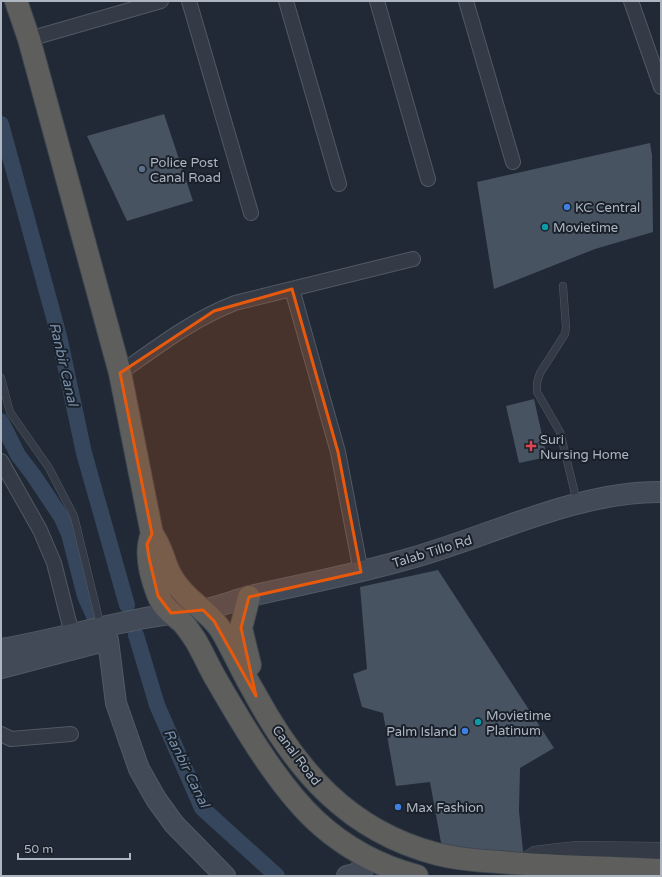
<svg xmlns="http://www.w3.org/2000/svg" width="662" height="877" font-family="'Varela Round',sans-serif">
  <rect width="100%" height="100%" fill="#202935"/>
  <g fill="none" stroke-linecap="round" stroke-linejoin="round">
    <path stroke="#36475d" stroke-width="16" d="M1,124L59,336L84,453L127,605
      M1,421L18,455L34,476L62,518L69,534L85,596L94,616
      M136,635L157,705L202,808L277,876"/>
  </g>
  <path fill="#485361" d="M164,114L193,201L127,221L87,136Z
    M650,143L652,155L653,232L595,249L494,289L477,182Z
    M534,399L547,457L519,463L506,406Z
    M438,570L554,748L520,768L519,811L524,861L442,848L430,782L396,786L383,713L362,707L353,674L367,669L360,587Z"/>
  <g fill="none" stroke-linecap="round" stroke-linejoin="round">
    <defs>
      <path id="service" d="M563,286L566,327L565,334L540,373L537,383V392L560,432L577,502
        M1,378L10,412L49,468L74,516L101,627"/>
      <path id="minor" d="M189,1L251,213
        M286,1L339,184
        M377,1L428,179
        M466,1L513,162
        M631,1L661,87
        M29,39L161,1
        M292,289L338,452L361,572
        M120,373C157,347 193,319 235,303L413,259
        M1,461L40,530L54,563L72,634
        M1,734L11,739L71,734"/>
      <path id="tertiary" d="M521,864L535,855L550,853L578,850L661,851"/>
      <path id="secondary" d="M1,649C49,641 97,627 145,618C164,614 183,613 202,610C219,607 235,600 251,596C304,584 356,574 408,559C488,537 577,491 661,492
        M1,668L108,640L116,703L139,769L156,799L174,824L225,876
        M347,876L355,874L373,860"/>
      <path id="trunk" d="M16,1L29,39L120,373L152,534C164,550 163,564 173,579C186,601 208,610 221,630C233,650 242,672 254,692C296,770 348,831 437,854C457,859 479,861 500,862C553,867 607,867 661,870
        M152,534C144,552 151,577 158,595C163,607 172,614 182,622C187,627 192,635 196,641C203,653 209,667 216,679C242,724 277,784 315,820C344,847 379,866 417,876
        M249,597L241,628L250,665"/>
    </defs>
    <use href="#service" stroke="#515963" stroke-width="8"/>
    <use href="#minor" stroke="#515963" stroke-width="16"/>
    <use href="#tertiary" stroke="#515963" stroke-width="18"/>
    <use href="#secondary" stroke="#515963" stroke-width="22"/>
    <use href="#trunk" stroke="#3e4650" stroke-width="24"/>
    <use href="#service" stroke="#343b46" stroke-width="7"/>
    <use href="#minor" stroke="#343b46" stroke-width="14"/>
    <use href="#tertiary" stroke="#343b46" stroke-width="17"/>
    <use href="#secondary" stroke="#424a58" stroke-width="20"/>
    <use href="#trunk" stroke="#5e5e5c" stroke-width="22"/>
  </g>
  <path fill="#e8590c" fill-opacity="0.2" stroke="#e8590c" stroke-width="3" stroke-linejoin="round" d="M292,289L338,452L361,572L249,597L241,628L256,696L214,621L203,610L171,613L158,596L149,558L147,544L152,534L120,373L214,311Z"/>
  <circle fill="#5c6f8a" stroke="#19202a" stroke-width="1.5" cx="142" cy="169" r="4"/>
  <g fill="#3f7fe0" stroke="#19202a" stroke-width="1.5">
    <circle cx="567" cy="207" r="4"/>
    <circle cx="465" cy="731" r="4"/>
    <circle cx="398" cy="807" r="4"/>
  </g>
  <g fill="#0f9aa8" stroke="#19202a" stroke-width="1.5">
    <circle cx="545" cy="227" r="4"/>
    <circle cx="478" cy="722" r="4"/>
  </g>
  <path fill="#e0444e" stroke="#19202a" stroke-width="1.5" d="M529 440h4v4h4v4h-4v4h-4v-4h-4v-4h4z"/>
  <g text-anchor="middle" stroke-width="4" stroke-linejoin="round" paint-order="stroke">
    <g font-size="13" fill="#aeb6c2" stroke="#19202a" text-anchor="start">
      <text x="150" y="167">Police Post<tspan x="150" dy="15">Canal Road</tspan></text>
      <text x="575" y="212">KC Central</text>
      <text x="553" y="232">Movietime</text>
      <text x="540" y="444">Suri<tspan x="540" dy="15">Nursing Home</tspan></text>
      <text x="486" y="720">Movietime<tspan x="486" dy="15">Platinum</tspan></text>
      <text x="457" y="736" text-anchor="end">Palm Island</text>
      <text x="406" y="812">Max Fashion</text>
    </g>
    <g font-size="13" fill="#aeb6c2" stroke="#19202a">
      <text transform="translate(432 551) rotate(-17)" y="5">Talab Tillo Rd</text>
      <text transform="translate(297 755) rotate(53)" y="5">Canal Road</text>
    </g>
    <g font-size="14" font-style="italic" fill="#778eaa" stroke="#19202a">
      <text transform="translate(64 364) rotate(77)" y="5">Ranbir Canal</text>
      <text transform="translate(187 768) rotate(64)" y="5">Ranbir Canal</text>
    </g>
  </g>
  <rect width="662" height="877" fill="none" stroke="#aeb6c2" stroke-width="4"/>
  <path d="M18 853v6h112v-6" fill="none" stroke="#aeb6c2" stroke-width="2"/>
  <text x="24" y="853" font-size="12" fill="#aeb6c2" stroke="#19202a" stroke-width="3" paint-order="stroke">50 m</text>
</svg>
